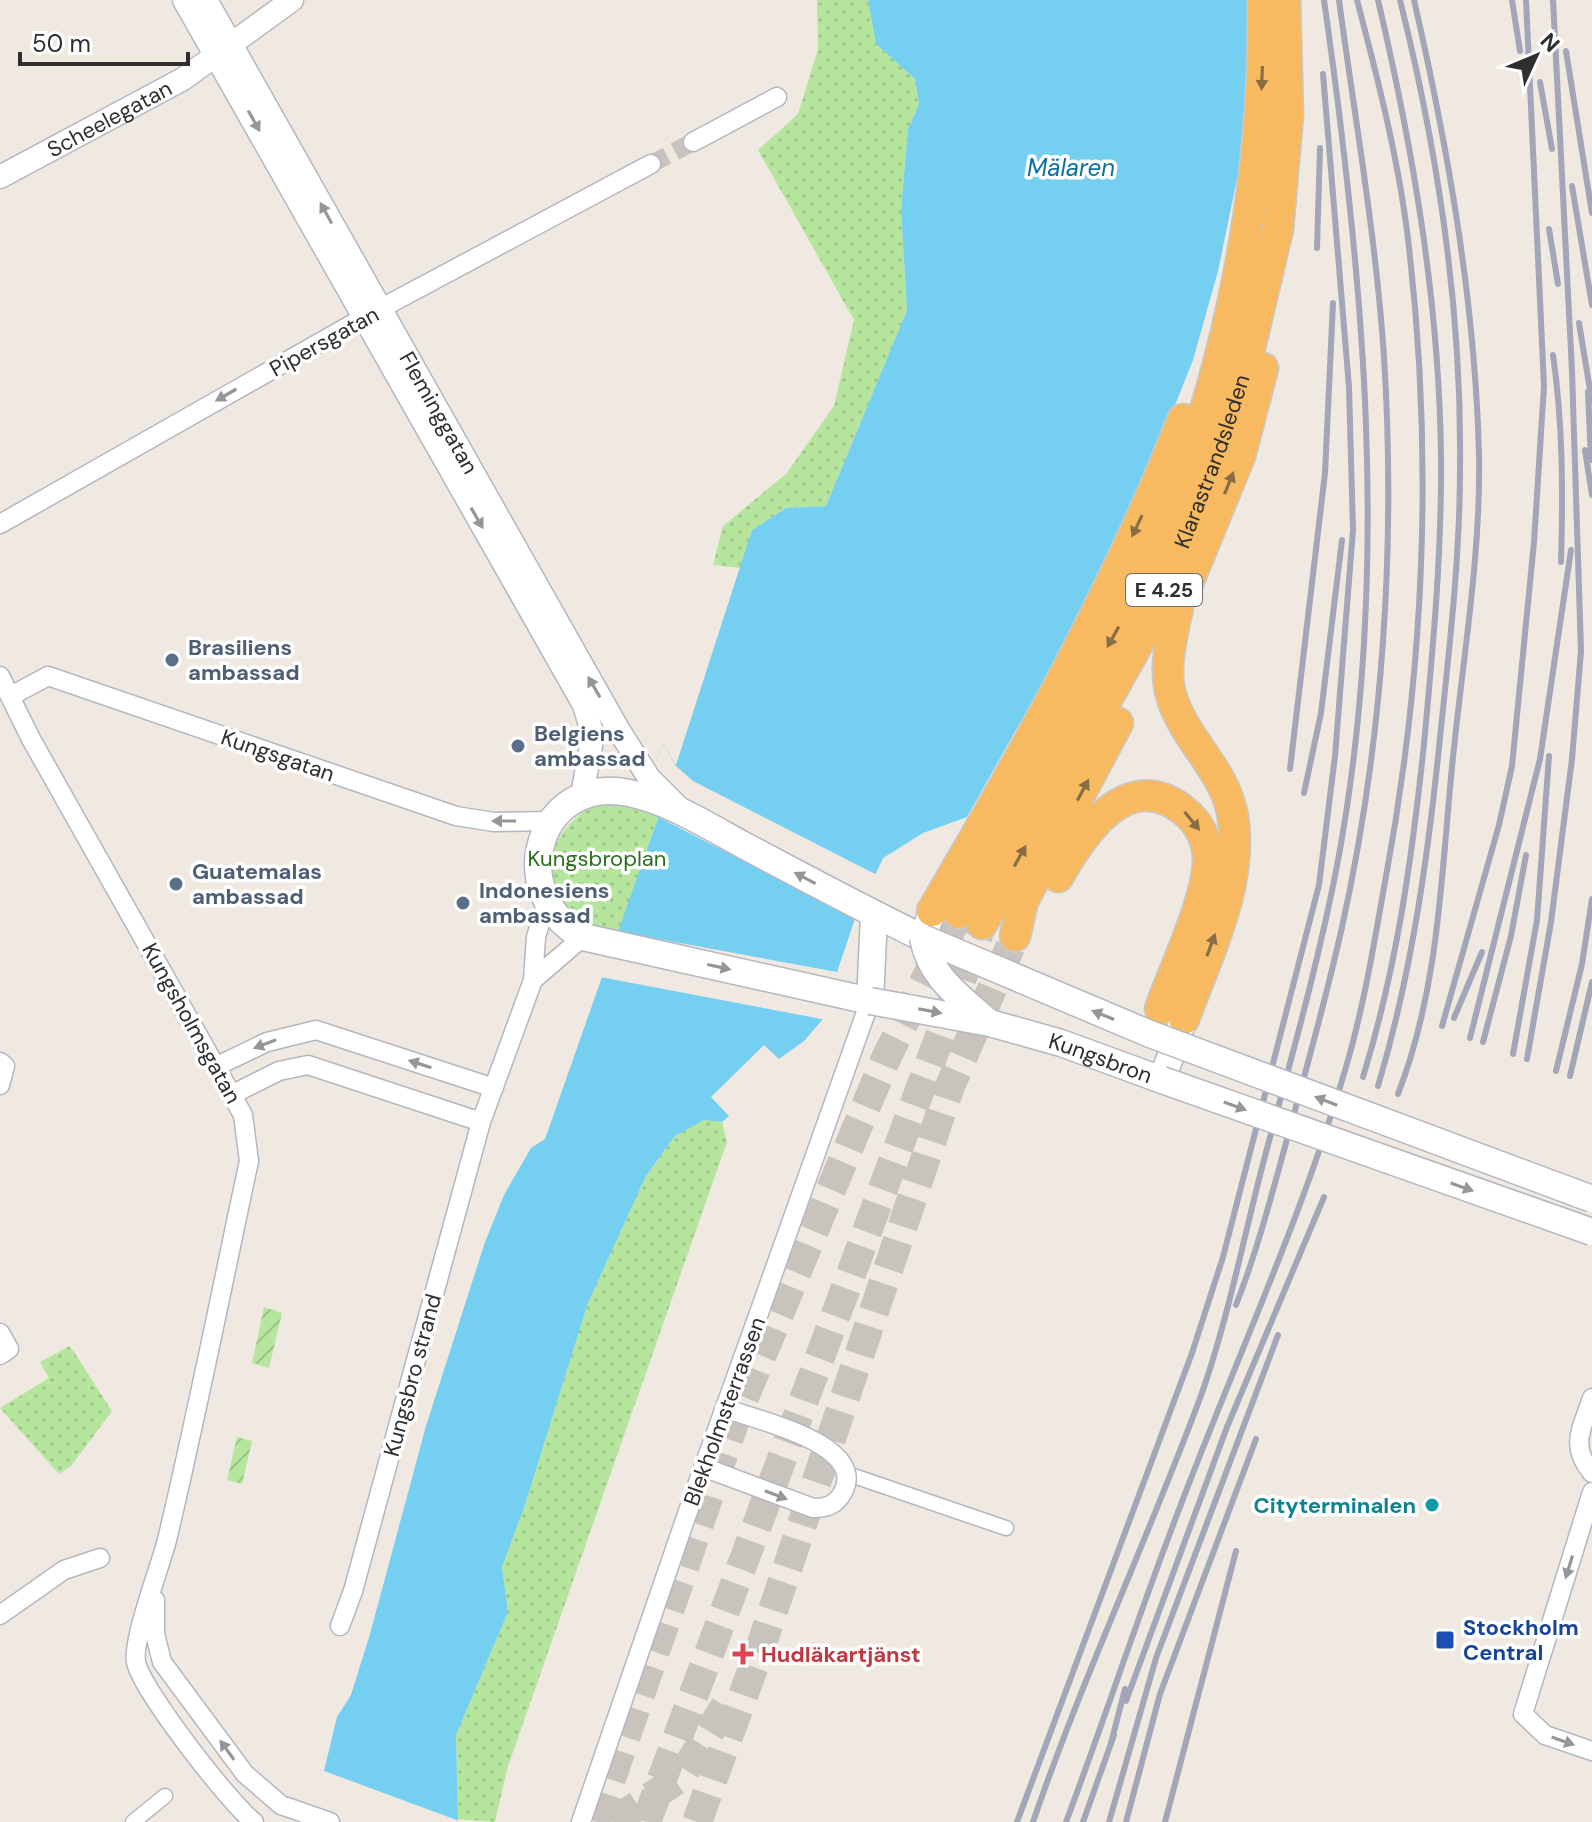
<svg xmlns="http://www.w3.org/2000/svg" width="1592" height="1822" font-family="'DM Sans',sans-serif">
  <defs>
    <pattern id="grass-dots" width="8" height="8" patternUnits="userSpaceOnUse" patternTransform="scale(2)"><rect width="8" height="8" fill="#b6e59e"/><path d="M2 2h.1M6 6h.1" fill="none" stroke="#9dc588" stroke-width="1.8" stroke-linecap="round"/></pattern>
    <pattern id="garden-furrows" width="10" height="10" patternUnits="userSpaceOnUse" patternTransform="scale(2)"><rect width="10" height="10" fill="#b6e59e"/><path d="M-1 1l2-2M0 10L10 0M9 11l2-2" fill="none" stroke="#9dc588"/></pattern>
  </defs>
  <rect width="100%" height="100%" fill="#efe9e1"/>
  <path fill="url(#grass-dots)" d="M817,0H868L876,44L915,79L919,104L908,129L901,210L907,310L826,506L786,508L752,530L741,568L713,565L723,526L786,474L834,406L854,320L758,150L798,114L818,49Z
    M598,804L637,806L658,817L619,932C604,929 590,927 577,918C529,886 551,824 598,804Z
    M704,1119L722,1122L727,1142L507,1769L495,1822L458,1819L456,1735L508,1612L502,1567L525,1505L588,1303L646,1176L675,1136Z
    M70,1346L112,1411L71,1466L59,1474L0,1408L49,1378L40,1362Z"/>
  <path fill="url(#garden-furrows)" d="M264,1307L282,1313L269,1368L252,1363Z
    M237,1437L252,1441L242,1484L227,1480Z"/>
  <path fill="#75cff0" d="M868,0H1251L1250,72L1239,169L1218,271L1193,360L1148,473L1048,673L967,817L923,833L883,858L855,919L823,1019L804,1041L779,1059L764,1045L711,1097L729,1116L722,1122L704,1120L675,1136L646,1176L588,1303L525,1505L502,1567L508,1612L456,1735L458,1822L324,1771L337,1717L351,1695L370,1634L426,1426L485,1242L504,1195L531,1148L545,1139L658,818L637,806L663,744L676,765L752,530L786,508L826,506L907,310L901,210L908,129L919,104L915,79L876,44Z"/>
  <path fill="#efe9e1" d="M663,744L676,766L693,781L879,876L859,920L827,1020L600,977L615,931L837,972L855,919L637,806Z
    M320,1770L324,1771L462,1822H325Z"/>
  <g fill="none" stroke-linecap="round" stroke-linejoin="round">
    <path stroke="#c8c4bd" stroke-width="18" stroke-dasharray="18 9" stroke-linecap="butt" d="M651,164L693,142"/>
    <path stroke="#c8c4bd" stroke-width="30" stroke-dasharray="30 15" stroke-linecap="butt" d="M596,1822L737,1414L887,1056L959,913
      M613,1822L681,1777L728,1702
      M646,1822L982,924
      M697,1822L759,1652L950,1086L1015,936"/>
    <defs>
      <path id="pedestrian" d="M848,1474L1006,1528
        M133,1822L165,1796"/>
      <path id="minor" d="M693,142L777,97
        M0,524L363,318L651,164
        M0,676L31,739L243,1115L249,1161C222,1287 197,1414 167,1540C160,1567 132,1640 136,1662C141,1689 230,1804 254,1822
        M11,696L48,676L456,816L494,822L552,821
        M546,904L536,937L533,980L583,937
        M0,1062L5,1066L0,1085
        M217,1066L267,1042L316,1030L494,1088
        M233,1094L279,1071L308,1065L481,1122
        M759,1313L870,1001
        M0,1333L9,1349L0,1355
        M1592,1398C1582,1429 1569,1445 1592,1473
        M1592,1492L1523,1714L1545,1735L1592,1751
        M155,1600V1634L162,1662L245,1774L281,1805L330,1822
        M0,1615L64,1570L100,1558
        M340,1626L353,1591L481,1122L533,980
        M581,1822L696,1488"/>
      <g id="tertiary">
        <path d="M184,0L584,705L593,735L582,795"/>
        <path id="s1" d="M206,0L618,729L649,778L680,809"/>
        <path id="s2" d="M0,177L183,79L292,0"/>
      </g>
      <g id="secondary">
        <path d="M874,915L870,1001L583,937C502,892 539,774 629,793C669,801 708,826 745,846C804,877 863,909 923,938L932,911"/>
        <path id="s3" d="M990,1023L1061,1043L1162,1080L1182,1024"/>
      </g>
      <g id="trunk">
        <path d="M1188,583L1240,456L1263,368"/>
        <path d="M1178,607C1173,633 1165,660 1169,686C1177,733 1222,765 1232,812C1246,881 1207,955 1184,1019"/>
        <path d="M1058,877C1083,833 1127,766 1183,810C1199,822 1209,842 1208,863C1206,903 1174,969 1160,1009"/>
        <path d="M932,911C1025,753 1116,590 1183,419"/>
        <path d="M959,913C997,844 1036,775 1074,706C1094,671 1117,636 1133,600C1220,411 1266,208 1263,0"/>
        <path id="s4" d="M982,924L1155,613L1221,442L1247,360L1278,229L1288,115L1285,0"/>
        <path d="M1015,936L1023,901L1118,723"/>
      </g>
    </defs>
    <use href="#pedestrian" stroke="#b4b7c1" stroke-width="17"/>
    <use href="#minor" stroke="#b4b7c1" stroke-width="21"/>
    <use href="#tertiary" stroke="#b4b7c1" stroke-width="25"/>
    <use href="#secondary" stroke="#b4b7c1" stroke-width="29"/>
    <use href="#trunk" stroke="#c9c9c9" stroke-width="33"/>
    <use href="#pedestrian" stroke="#fff" stroke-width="14"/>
    <use href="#minor" stroke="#fff" stroke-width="18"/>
    <use href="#tertiary" stroke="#fff" stroke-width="22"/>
    <use href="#secondary" stroke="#fff" stroke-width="26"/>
    <use href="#trunk" stroke="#f8ba60" stroke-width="30"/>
    <path stroke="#a3a6b8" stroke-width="6" d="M1512,0L1520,51
      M1566,51L1592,213
      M1540,82L1552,149
      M1572,186L1592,305
      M1549,229L1558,284
      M1317,248L1320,148
      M1579,323L1592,402
      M1553,355C1563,424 1563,493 1561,562
      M1588,392L1591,460
      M1585,450L1592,495
      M1290,769L1325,473L1333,303
      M1304,793L1321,713L1342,540
      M1454,1018L1482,952
      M1442,1026L1499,825L1512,766L1534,542L1544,386L1526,0
      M1470,1038L1540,759L1571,550
      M1483,1042L1511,936L1526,855
      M1513,1054L1537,920L1549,756
      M1527,1059L1551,922L1572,759L1581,651L1572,371L1553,0
      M1556,1071L1582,964L1592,899
      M1570,1076L1592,982
      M1363,1077C1397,967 1412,858 1424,744C1433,648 1442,552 1441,455C1439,301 1413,149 1378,0
      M1378,1086C1413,969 1429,849 1441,728C1450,642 1460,555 1460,468C1462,311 1438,152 1400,0
      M1398,1094C1439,988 1441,878 1452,767C1462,663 1481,559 1479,454C1475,302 1448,148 1414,0
      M1236,1305C1260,1244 1276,1178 1294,1114C1311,1052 1328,990 1342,927C1383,742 1396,545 1384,357C1376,237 1355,119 1339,0
      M1126,1701L1227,1427L1324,1197
      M1111,1743L1125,1689
      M1017,1822L1192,1353L1223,1257L1319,885L1335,756L1353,530L1349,387L1323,74
      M1033,1822C1082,1679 1146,1543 1199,1401C1227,1325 1244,1235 1265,1156C1293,1052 1322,950 1341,844C1390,563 1364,280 1324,0
      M1066,1822C1103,1724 1135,1625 1172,1528C1229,1374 1300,1225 1346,1067C1364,1006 1374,944 1385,882C1425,668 1434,448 1407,231C1397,153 1377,76 1357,0
      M1083,1822L1114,1735
      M1109,1822L1156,1658L1278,1335
      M1126,1822L1160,1694L1256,1439
      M1165,1822L1236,1551"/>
    <defs>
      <path id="minor-bridge" d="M703,1467L813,1508C827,1508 836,1505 843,1492C868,1444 756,1420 724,1408
        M696,1488L759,1313"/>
      <path id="secondary-bridge" d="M923,938L1150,1034L1592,1199
        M923,938C930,977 959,996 987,1021
        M870,1001L990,1023
        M1162,1080L1592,1232"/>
    </defs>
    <use href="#minor-bridge" stroke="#b4b7c1" stroke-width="21" stroke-linecap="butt"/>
    <use href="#secondary-bridge" stroke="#b4b7c1" stroke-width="29" stroke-linecap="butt"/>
    <use href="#minor-bridge" stroke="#fff" stroke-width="18"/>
    <use href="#secondary-bridge" stroke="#fff" stroke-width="26"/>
  </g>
  <defs><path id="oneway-solid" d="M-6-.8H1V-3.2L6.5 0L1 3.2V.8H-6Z" transform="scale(2)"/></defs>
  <g fill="#896d44">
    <use href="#oneway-solid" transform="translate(1262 78) rotate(92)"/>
    <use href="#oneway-solid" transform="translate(1229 483) rotate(-68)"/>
    <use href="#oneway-solid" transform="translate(1137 526) rotate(115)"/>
    <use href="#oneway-solid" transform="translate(1113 637) rotate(119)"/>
    <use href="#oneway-solid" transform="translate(1083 790) rotate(-62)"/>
    <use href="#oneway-solid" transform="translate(1192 821) rotate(51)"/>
    <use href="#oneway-solid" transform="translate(1020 856) rotate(-61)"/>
    <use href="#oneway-solid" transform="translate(1211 945) rotate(-70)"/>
  </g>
  <g fill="#969696">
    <use href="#oneway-solid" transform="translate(254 121) rotate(61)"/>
    <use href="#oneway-solid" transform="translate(326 213) rotate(-119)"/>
    <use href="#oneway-solid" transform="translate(226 395) rotate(150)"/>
    <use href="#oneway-solid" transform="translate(477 518) rotate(60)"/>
    <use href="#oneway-solid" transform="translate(594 687) rotate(-120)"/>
    <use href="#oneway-solid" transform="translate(504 821) rotate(180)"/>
    <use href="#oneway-solid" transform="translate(805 878) rotate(-152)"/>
    <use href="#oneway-solid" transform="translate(719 967) rotate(12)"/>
    <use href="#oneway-solid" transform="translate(930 1011) rotate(11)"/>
    <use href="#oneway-solid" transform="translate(1103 1015) rotate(-158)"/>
    <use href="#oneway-solid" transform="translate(265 1044) rotate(159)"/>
    <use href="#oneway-solid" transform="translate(420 1064) rotate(-162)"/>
    <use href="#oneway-solid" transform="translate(1326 1101) rotate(-159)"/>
    <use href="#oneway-solid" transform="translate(1235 1106) rotate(20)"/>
    <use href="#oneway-solid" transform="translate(1462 1187) rotate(19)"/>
    <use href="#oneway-solid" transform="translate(776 1495) rotate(21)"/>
    <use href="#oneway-solid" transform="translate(1569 1567) rotate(107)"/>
    <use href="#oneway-solid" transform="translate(1563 1741) rotate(19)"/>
    <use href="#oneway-solid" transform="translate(227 1750) rotate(-126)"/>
  </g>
  <g fill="#5c6f8a" stroke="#fff" stroke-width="3">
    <circle cx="172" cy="660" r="8"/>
    <circle cx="518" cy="746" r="8"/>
    <circle cx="176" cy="884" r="8"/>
    <circle cx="463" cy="903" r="8"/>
  </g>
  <circle fill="#0f9aa8" stroke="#fff" stroke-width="3" cx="1432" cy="1505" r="8"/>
  <rect fill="#1a4fb4" stroke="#fff" stroke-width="3" x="1435" y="1630" width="20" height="20" rx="4"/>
  <path fill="#e0444e" stroke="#fff" stroke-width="3" d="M739 1642h8v8h8v8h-8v8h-8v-8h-8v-8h8z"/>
  <g text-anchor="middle" stroke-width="7" stroke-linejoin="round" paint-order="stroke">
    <rect fill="#fff" stroke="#6d6d6d" stroke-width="2" x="1126" y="574" width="76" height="32" rx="6"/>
    <g font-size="20" font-weight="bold" fill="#2e2e2e">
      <text x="1164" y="597">E 4.25</text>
    </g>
    <g font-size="22" fill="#2e2e2e" stroke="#fff">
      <text dy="8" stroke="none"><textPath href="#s2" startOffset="124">Scheelegatan</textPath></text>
      <text transform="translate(324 341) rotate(-29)" y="8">Pipersgatan</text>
      <text dy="8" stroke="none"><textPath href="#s1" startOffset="474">Fleminggatan</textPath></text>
      <text dy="8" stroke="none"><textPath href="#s4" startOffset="518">Klarastrandsleden</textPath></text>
      <text transform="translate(278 755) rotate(19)" y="8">Kungsgatan</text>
      <text transform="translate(192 1023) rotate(61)" y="8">Kungsholmsgatan</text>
      <text dy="8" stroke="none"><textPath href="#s3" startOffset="116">Kungsbron</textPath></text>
      <text transform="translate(412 1375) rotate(-75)" y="8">Kungsbro strand</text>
      <text transform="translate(724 1411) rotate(-70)" y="8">Blekholmsterrassen</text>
    </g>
    <g font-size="22" font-weight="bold" fill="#4e5e75" stroke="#fff" text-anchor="start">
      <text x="188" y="655">Brasiliens<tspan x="188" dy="25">ambassad</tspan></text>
      <text x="534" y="741">Belgiens<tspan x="534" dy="25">ambassad</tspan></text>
      <text x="192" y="879">Guatemalas<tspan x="192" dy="25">ambassad</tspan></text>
      <text x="479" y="898">Indonesiens<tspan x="479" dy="25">ambassad</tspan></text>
    </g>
    <g font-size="22" fill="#2c6e1b" stroke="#fff">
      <text x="597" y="866">Kungsbroplan</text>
    </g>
    <g font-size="22" font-weight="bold" fill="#0d838f" stroke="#fff" text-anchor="end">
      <text x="1416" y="1513">Cityterminalen</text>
    </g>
    <g font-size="22" font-weight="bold" fill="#164399" stroke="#fff" text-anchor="start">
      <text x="1463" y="1635">Stockholm<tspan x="1463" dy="25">Central</tspan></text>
    </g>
    <g font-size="22" font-weight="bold" fill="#be3a42" stroke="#fff" text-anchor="start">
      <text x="761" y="1662">Hudläkartjänst</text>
    </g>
    <g font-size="24" font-style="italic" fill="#0d6fa3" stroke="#fff">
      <text x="1071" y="176">Mälaren</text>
    </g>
  </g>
  <g transform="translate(1536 56) rotate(46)" stroke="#ffffff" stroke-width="6" paint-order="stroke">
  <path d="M0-6L14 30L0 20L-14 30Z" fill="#2e2e2e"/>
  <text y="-12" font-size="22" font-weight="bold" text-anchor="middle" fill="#2e2e2e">N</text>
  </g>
  <path d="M20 52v12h168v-12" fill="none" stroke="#2e2e2e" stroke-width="4"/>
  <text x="32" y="52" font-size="24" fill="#2e2e2e" stroke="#ffffff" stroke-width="6" paint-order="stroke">50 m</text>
</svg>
